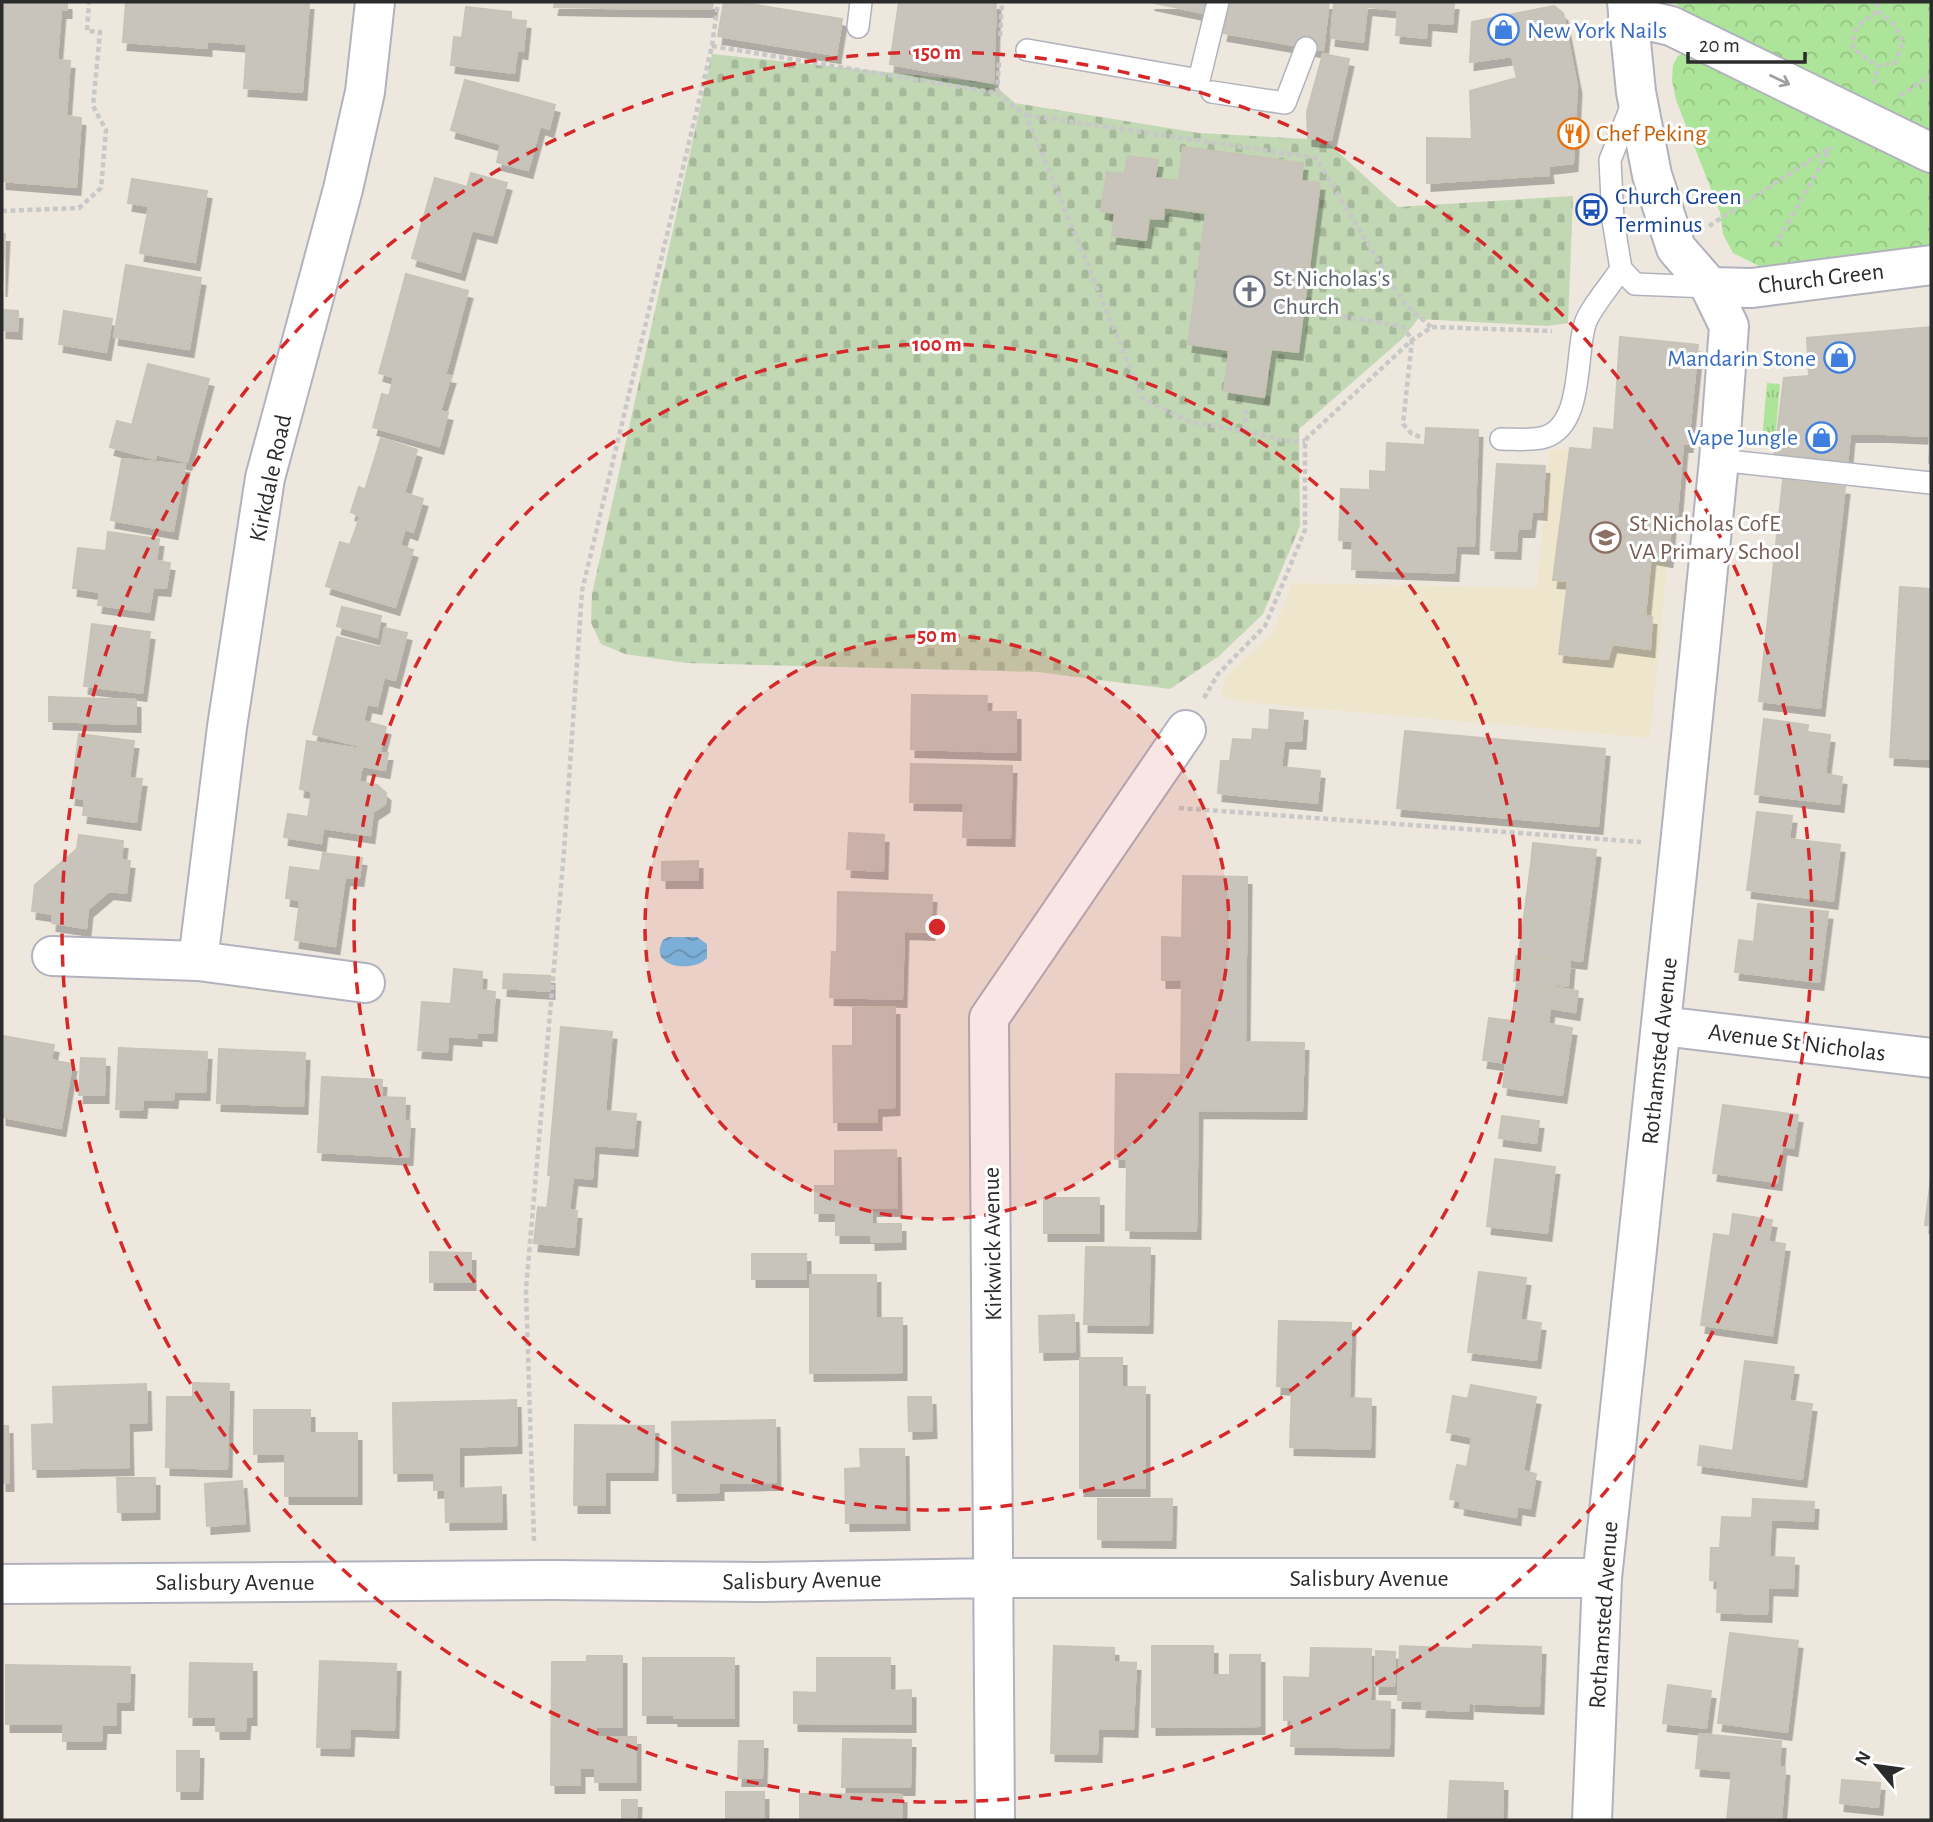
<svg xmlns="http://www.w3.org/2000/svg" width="1933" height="1822" font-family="'Alegreya Sans',sans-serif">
  <defs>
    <pattern id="grass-tufts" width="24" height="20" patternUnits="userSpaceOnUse" patternTransform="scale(1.75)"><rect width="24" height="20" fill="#ace499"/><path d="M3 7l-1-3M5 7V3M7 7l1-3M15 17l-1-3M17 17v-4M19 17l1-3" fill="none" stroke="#94c484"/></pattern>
    <pattern id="forest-crowns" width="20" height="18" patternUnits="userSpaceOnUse" patternTransform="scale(1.75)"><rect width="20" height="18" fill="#ace499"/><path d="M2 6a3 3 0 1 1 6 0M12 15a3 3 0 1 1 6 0" fill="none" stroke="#94c484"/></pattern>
    <pattern id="cemetery-stones" width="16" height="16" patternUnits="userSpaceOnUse" patternTransform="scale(1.75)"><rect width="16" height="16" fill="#c2d7b4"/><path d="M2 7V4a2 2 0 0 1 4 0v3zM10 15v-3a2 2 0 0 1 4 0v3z" fill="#a7b99b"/></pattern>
    <pattern id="water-waves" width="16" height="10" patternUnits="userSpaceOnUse" patternTransform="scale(1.75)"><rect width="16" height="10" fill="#6fc2ef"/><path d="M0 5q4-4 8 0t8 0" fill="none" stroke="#5b9ec2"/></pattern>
    <filter id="shadow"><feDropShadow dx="4.5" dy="8" stdDeviation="0" flood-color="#0004"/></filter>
  </defs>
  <rect width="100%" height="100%" fill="#ede7dd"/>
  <path fill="#eee6cc" d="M1620,337L1698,345L1688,444H1683L1677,515L1672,516L1650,738L1243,702L1220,696L1226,677L1273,633L1292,583L1537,588L1550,449L1591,450L1594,428L1614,429Z"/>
  <path fill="url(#grass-tufts)" d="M1767,383L1780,384L1775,441L1762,440Z"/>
  <path fill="url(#forest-crowns)" d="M1673,2H1931V135L1692,16Z
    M1685,52L1931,169V250L1765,269L1733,253L1723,234L1720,212L1676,100L1672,81L1673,65L1678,56Z"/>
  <path fill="url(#cemetery-stones)" d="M712,54L992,83L1015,103L1199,133L1325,140L1398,207L1573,196L1568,323L1547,326L1418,319L1402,339L1299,429L1300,526L1263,614L1219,656L1170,689L1038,672L686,663L625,654L601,644L591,623L592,594Z"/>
  <path fill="url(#water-waves)" d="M668,937H697L707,944V958C694,973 647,968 663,940Z"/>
  <path fill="#c8c4bc" stroke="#c8c3b6" stroke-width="2" filter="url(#shadow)" d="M2,2H67V10H61L57,60L70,61L66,116L81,118L76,187L2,181Z
    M126,2H309L302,92L244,88L247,44L207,41V48L123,42Z
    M555,2H605L604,8L554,7Z
    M605,2H713L712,9L604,8Z
    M724,2H737L842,19L836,55L718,36Z
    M899,2H996L993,83L890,64Z
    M1150,2H1207L1204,13Z
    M1230,2H1329L1323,50L1223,33Z
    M1334,2H1454L1452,24L1427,22L1426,38L1396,35L1398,10L1367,7L1363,42L1331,38Z
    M1554,6L1563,13L1577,86L1471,116L1470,91L1517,78L1512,56L1470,62L1472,22Z
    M466,7L511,12V20L526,21L523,51L517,50L514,73L451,65L454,37L462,38Z
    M1323,54L1349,59L1331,140L1308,138L1307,112Z
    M465,80L555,105L549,129L540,126L528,170L497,162L501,144L451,130Z
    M1577,86L1573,163L1548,166L1549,175L1427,183V138L1472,139L1471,116Z
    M1183,147L1303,163L1301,181L1320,183L1298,352L1271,349L1264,397L1224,391L1229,350L1188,344L1206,213L1164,207L1163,219L1149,218L1146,240L1112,236L1115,213L1101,211L1107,172L1125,174L1128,156L1158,160L1155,178L1179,181Z
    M471,173L507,183L492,235L472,230L460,272L412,258L435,178L467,187Z
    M132,179L207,191L195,262L140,253L149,206L128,203Z
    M2,234H5L2,289Z
    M126,265L201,278L189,349L114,337Z
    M406,274L468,291L448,365L386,348Z
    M2,310L18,311L17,331L2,330Z
    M64,311L112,319L106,352L59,344Z
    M1931,327V463H1929L1930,436L1885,434H1850L1847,467L1774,459L1784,378L1809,376L1807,338Z
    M1620,337L1698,345L1688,444H1683L1677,515H1672L1668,559L1651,556L1645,616L1652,617L1650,649L1612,644L1608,659L1559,654L1568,581L1553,580L1570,448L1592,450L1594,428L1614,430Z
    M386,348L448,365L445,375L451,376L440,411L448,413L439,446L373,427L382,394L389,396L394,377L379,373Z
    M148,364L209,379L187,462L156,454L155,459L110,447L117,421L132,425Z
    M1426,428L1478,430L1474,546L1456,545L1454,573L1352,569L1353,541L1339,540L1341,489L1370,490V471L1386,472L1387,443L1425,445Z
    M381,438L417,450L404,493L423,499L413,532L405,529L400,545L355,531L360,516L351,512L359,487L365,490Z
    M122,459L185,465L173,531L111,520Z
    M1497,464L1521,465L1516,551L1491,550Z
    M1521,465L1545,466L1542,512L1532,511L1530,529H1517Z
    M1783,480L1845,487L1820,708L1759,701Z
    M355,531L413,550L395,607L326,586L340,542L350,545Z
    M108,532L159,539L156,561L170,563L166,588L153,587L149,612L98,605L100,592L73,588L78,548L106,551Z
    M1900,587L1931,589V699L1928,759L1890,757Z
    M342,607L381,616L377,637L337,626Z
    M92,624L150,632L142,693L84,686Z
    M385,628L407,633L395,680L384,677L377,706L367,704L363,721L386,727L380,751L313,734L337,637L381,648Z
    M912,695L987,696L986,712H1016V752L911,749Z
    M49,697L136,700V724L49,721Z
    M1270,710L1303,713L1301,741L1284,740L1281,767L1320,771L1317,803L1218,793L1221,761H1230L1233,739L1252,740L1253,729L1269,730Z
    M1764,719L1808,725L1807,732L1830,735L1825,774L1842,777L1839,804L1755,794Z
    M1405,731L1605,749L1598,826L1397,808Z
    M79,734L134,741L129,778L142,779L136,822L83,815L85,799L71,797Z
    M307,741L388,753L385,770L362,766L359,782L377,785L386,793L385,804L373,812L370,835L323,828L321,843L284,837L288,814L308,817L312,791L300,789Z
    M911,764L1012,766L1010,838L963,837L964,803L910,802Z
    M1757,812L1792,816L1789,839L1840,845L1833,901L1747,890Z
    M849,833L884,835L883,871L847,869Z
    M79,835L123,841L121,860L130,861L126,893L109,891L88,909L86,928L52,923L53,914L32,911L35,885L77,849Z
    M1533,843L1596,850L1589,907L1563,904L1568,869L1531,864Z
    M323,853L362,858L359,878L345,877L335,946L295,940L300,900L286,898L290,867L320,871Z
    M698,861V880H662V862Z
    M1531,864L1568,869L1563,904L1589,907L1582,961L1519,954Z
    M1183,876L1247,877L1245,1042L1304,1043L1302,1111L1198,1110L1196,1231L1126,1230L1127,1159H1115L1116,1074L1181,1075L1182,980H1162V937L1182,938Z
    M838,892L932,895L930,932L904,931L902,999L830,997L832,952H837Z
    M1758,904L1828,912L1819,982L1735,972L1739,940L1754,942Z
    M1516,956L1570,962L1568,986L1514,981Z
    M454,969L482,972L481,990L495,992L492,1033L477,1032V1038L448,1036L447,1052L418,1050L422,1002L451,1004Z
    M504,974L550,976V991L503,988Z
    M1517,982L1578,991L1575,1012L1550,1008L1548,1024L1572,1028L1562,1095L1503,1087L1506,1063L1483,1060L1489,1018L1512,1021Z
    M895,1007V1107L877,1108V1122H834L833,1046H853V1008Z
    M561,1027L612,1032L605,1111L636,1114L633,1148L594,1145L592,1179L573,1177L569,1210L577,1211L574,1247L534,1243L538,1207L547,1208L551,1175H548Z
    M3,1036L54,1045L51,1060L72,1064L61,1128L2,1117Z
    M119,1048L207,1052L205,1092L174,1091L173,1100L143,1099L142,1110L116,1109Z
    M219,1049L305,1053L303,1106L217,1103Z
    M81,1058L105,1059L104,1095H79Z
    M322,1077L382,1080L381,1097L405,1098L404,1121H410L408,1157L318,1152Z
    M1723,1105L1798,1115L1793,1148L1782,1146L1777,1182L1713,1173Z
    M1502,1116L1539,1121L1536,1143L1499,1138Z
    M896,1150L897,1208H871L872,1224H901V1241L871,1242V1235H836V1213H815V1186H835V1151Z
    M1495,1159L1555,1167L1547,1233L1487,1226Z
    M1931,1178V1226L1925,1225Z
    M1044,1198H1099V1233H1044Z
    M1733,1214L1772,1220L1768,1242L1730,1236Z
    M1714,1234L1785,1244L1772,1335L1701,1325Z
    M1086,1247L1150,1248L1148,1325L1084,1324Z
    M430,1252L471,1253V1282H430Z
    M752,1254H806V1279H752Z
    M1479,1272L1526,1278L1520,1320L1541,1323L1536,1360L1468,1352Z
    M810,1275H876V1318H902V1372L810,1373Z
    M1074,1315L1075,1351L1040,1352L1039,1316Z
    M1279,1321L1351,1323L1349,1398L1371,1399L1370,1449L1290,1447L1292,1387L1277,1386Z
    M1080,1358H1122V1387H1145V1488H1080Z
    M1745,1361L1794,1367L1789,1401L1812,1404L1802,1479L1698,1465L1700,1446L1733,1451Z
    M193,1383L229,1384L227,1469L166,1467L167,1397H193Z
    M146,1384L147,1422L128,1423L129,1467L33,1469L32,1425L54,1424L53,1387Z
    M1471,1385L1536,1397L1523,1471L1536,1474L1530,1508L1517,1506L1516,1517L1460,1507L1461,1501L1450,1499L1457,1465L1467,1467L1472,1437L1447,1432L1453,1396L1468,1399Z
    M908,1397H931L932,1430L909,1431Z
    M516,1400L517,1445L459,1447V1489L501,1487L502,1521L446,1522L445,1489L434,1490V1472L394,1473L393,1403Z
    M254,1410H310V1433H357V1496H285V1453L254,1454Z
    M775,1420L776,1482L719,1483V1492L673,1493L672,1422Z
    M575,1425L654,1426L653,1472H605V1505H574Z
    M2,1426H8L9,1483H2Z
    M860,1449H904L905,1522L846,1523L845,1469L861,1468Z
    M117,1478H155V1511L118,1512Z
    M242,1481L245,1523L207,1526L205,1484Z
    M1098,1499H1172L1171,1540L1098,1539Z
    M1753,1499L1814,1502L1813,1521L1771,1519L1769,1557L1794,1558L1793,1588L1768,1587L1767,1614L1717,1612L1718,1581L1710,1580L1711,1548H1720L1722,1517L1752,1518Z
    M1730,1633L1798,1641L1787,1732L1718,1723Z
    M1473,1645L1541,1647L1539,1706L1471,1703Z
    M1054,1646L1114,1648V1662L1136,1663L1133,1729L1098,1728L1097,1754L1051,1753Z
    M1152,1646H1213V1675H1230V1655H1260V1726L1152,1727Z
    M1400,1646L1471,1649L1468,1711L1422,1709L1423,1701L1398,1700Z
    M1311,1648L1371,1649L1370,1701L1390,1702L1389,1748L1291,1746L1292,1720H1284V1677L1310,1678Z
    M1376,1651L1395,1652L1394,1686H1375Z
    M587,1656H622V1727H595L596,1737H636V1782H595V1768H580V1785H551L552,1662H587Z
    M643,1658H734V1718H674V1715H643Z
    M817,1658H890V1691L911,1690V1724L794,1723V1692L817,1693Z
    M320,1661L396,1664L394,1730L350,1728L349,1748L317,1747Z
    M190,1663L252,1664V1717H246L245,1731H216V1717H189Z
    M6,1665L130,1667L129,1702H116V1725H102L101,1741H63V1724H6Z
    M1668,1685L1711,1691L1706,1728L1663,1723Z
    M1699,1734L1781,1741L1779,1767L1785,1768L1781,1820H1727L1732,1771L1696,1768Z
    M843,1739L911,1740L910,1787H842Z
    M739,1741H763L762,1778H738Z
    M177,1751H199L198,1791H177Z
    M1842,1780L1880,1783L1878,1807L1840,1803Z
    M1450,1781L1503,1783L1502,1820H1448Z
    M726,1792H764V1820H726Z
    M800,1794L902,1795V1820H800Z
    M622,1800H637L636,1820H622Z"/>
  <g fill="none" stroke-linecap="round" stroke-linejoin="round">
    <defs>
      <path id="lane" d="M858,27L861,2
        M1027,50L1199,80L1218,2
        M1212,92L1285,103L1306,48
        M1633,102L1610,160L1613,220L1621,269L1635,284L1710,287
        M1501,439C1515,439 1532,441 1545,437C1584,424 1575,355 1585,324C1589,310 1612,283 1621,269
        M1719,460L1931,483"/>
      <path id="street" d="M1628,16L1671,26L1931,153
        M1710,287L1752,288L1931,265
        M52,956L198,961L365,983
        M198,961L227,727L265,478L343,189L365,92L375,2
        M1662,1026L1931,1058
        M2,1584L552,1580L757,1582L994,1578H1602
        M995,1820L989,1018L1186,730
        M1592,1820L1602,1578L1680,845L1719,460L1729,326L1710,287L1676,248L1652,175L1636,92L1627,2"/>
    </defs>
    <use href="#lane" stroke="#b1b2be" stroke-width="24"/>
    <use href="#street" stroke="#b1b2be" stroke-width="42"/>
    <path stroke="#c8c8c8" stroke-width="4.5" stroke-dasharray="5 3.5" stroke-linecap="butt" d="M1877,2L1878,11
      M1878,11L1894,25L1903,42L1895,63L1878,66L1853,49C1852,26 1861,23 1878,11Z
      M1000,36L1002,2
      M712,46L997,93L1026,115L1143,399L1191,422L1245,431L1286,441H1305
      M1873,84L1878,66
      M997,93L999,62
      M1900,96L1931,75
      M1027,115L1316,158L1404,303L1431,327
      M2,211L79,208L101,188L106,130L93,106L100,32L87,31L89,2
      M1709,226L1828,149
      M1775,246L1831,147
      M1326,313L1403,327L1412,340L1403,424L1411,433L1422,438
      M1245,431L1246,407
      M1204,698L1218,674L1265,626L1305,530V441L1308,437L1412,340L1432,327L1552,331
      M1179,808L1641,842
      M534,1541L526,1289L564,852L582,591L712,46L718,2"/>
    <use href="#lane" stroke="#fff" stroke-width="21"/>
    <use href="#street" stroke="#fff" stroke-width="38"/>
  </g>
  <defs><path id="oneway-shaft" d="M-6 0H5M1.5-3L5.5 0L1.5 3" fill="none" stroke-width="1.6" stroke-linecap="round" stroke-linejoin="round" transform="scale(1.75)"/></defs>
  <use stroke="#a0a0a0" href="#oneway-shaft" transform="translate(1780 80) rotate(26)"/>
  <circle cx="937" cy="927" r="292" fill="#d62828" fill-opacity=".12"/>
  <g fill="none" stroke="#d62828" stroke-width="3.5" stroke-dasharray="12 9">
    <circle cx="937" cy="927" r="292"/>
    <circle cx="937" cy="927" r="583"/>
    <circle cx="937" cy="927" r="875"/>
  </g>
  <defs>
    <symbol id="shop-ring" viewBox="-11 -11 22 22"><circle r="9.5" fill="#fff" stroke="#3f7fe0" stroke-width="1.5"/><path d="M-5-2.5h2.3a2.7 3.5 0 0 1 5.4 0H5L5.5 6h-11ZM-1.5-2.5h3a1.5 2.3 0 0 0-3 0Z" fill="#3f7fe0"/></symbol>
    <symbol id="restaurant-ring" viewBox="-11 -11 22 22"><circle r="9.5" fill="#fff" stroke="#e8710a" stroke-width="1.5"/><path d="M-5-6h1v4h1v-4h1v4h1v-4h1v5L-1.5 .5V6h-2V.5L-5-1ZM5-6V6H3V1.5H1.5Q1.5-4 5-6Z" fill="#e8710a"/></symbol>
    <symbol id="bus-ring" viewBox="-11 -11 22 22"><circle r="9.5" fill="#fff" stroke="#1a4fb4" stroke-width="1.5"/><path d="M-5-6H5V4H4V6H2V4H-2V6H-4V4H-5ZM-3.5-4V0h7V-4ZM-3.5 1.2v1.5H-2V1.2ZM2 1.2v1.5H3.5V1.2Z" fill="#1a4fb4"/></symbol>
    <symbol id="church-ring" viewBox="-11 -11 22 22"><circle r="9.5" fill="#fff" stroke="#6b7280" stroke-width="1.5"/><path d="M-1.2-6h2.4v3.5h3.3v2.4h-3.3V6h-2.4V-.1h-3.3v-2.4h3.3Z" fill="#6b7280"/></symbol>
    <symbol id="school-ring" viewBox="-11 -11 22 22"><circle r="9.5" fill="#fff" stroke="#8d6e63" stroke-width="1.5"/><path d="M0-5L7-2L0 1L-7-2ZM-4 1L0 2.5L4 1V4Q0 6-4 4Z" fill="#8d6e63"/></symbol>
  </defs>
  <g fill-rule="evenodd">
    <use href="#shop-ring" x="1486" y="12" width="35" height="35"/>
    <use href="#restaurant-ring" x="1556" y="116" width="35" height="35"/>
    <use href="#bus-ring" x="1574" y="192" width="35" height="35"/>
    <use href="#church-ring" x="1232" y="274" width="35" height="35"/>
    <use href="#shop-ring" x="1822" y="340" width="35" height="35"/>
    <use href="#shop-ring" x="1804" y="420" width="35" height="35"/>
    <use href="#school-ring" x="1588" y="520" width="35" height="35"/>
  </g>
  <g text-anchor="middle" stroke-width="6" stroke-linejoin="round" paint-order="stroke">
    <g font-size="24" fill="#366cbe" stroke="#fff" text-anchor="end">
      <text x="1527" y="38" text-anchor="start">New York Nails</text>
      <text x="1816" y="366">Mandarin Stone</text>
      <text x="1798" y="445">Vape Jungle</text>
    </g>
    <g font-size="24" fill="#c56008" stroke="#fff" text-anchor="start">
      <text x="1596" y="141">Chef Peking</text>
    </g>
    <g font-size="24" fill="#164399" stroke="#fff" text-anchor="start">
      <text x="1615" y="204">Church Green<tspan x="1615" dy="28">Terminus</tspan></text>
    </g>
    <g font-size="24" fill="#5b616d" stroke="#fff" text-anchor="start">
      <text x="1273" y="286">St Nicholas's<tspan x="1273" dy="28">Church</tspan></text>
    </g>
    <g font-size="24" fill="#2b2b2b" stroke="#fff">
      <text transform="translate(1821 278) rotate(-7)" y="8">Church Green</text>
      <text transform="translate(270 478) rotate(-78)" y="8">Kirkdale Road</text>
      <text transform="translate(1797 1042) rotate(7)" y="8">Avenue St Nicholas</text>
      <text transform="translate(1659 1051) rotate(-84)" y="8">Rothamsted Avenue</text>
      <text transform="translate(992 1244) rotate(-91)" y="8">Kirkwick Avenue</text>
      <text x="1369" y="1586">Salisbury Avenue</text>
      <text transform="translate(802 1580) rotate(-1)" y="8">Salisbury Avenue</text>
      <text x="235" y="1590">Salisbury Avenue</text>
      <text transform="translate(1603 1615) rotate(-86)" y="8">Rothamsted Avenue</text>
    </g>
    <g font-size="24" fill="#785e54" stroke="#fff" text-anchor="start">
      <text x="1629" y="531">St Nicholas CofE<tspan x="1629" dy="28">VA Primary School</tspan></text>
    </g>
  </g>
  <circle cx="937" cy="927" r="10" fill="#d62828" stroke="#fff" stroke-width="3.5"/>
  <g font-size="21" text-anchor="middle" font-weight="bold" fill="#d62828" stroke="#fff" stroke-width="6" stroke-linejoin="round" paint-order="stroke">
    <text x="937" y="59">150 m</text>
    <text x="937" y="351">100 m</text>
    <text x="937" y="642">50 m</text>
  </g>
  <rect width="1933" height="1822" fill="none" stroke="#2b2b2b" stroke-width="7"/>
  <g transform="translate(1877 1766) rotate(299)" stroke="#ffffff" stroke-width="5" paint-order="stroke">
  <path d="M0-5L12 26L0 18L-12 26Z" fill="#2b2b2b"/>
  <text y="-10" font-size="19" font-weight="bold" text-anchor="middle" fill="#2b2b2b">N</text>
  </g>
  <path d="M1688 52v10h117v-10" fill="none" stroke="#2b2b2b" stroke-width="3.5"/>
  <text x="1699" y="52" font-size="21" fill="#2b2b2b" stroke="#ffffff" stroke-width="5" paint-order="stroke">20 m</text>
</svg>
